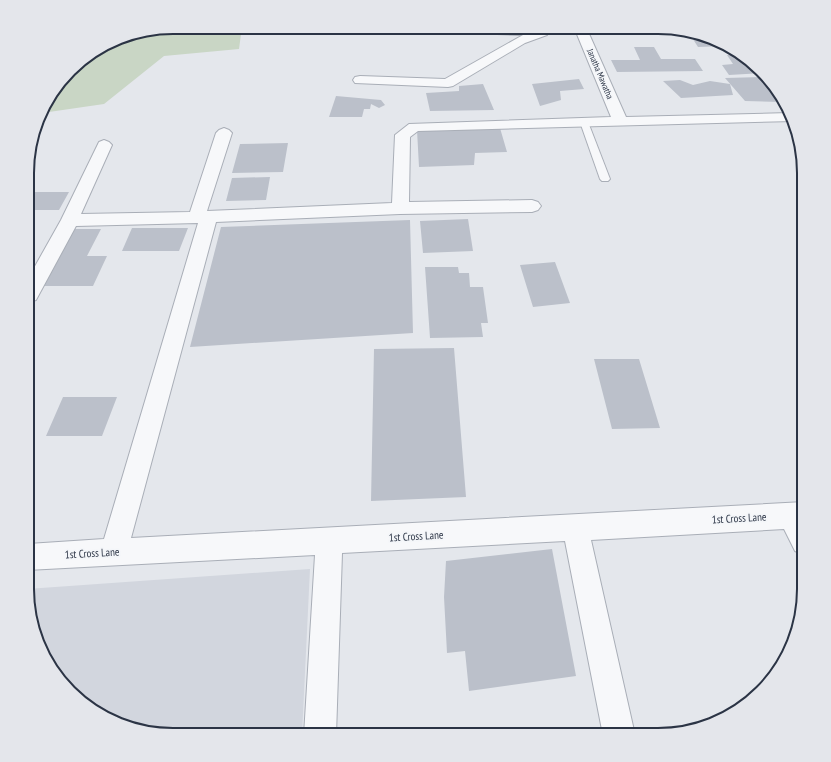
<svg xmlns="http://www.w3.org/2000/svg" width="831" height="762" font-family="'PT Sans Narrow',sans-serif">
  <rect width="100%" height="100%" fill="#e4e7ec"/>
  <path fill="#d2d6de" d="M310,569L302,735H173L109,720L63,685L38,645L27,599V589Z"/>
  <path fill="#c9d6c5" d="M173,27H242L239,49L164,56L104,104L42,113L46,100L77,63L126,35Z"/>
  <path fill="#bbc0ca" d="M689,33L720,41L724,46L698,47Z
    M634,47H654L661,59H695L703,71L617,72L611,60H640Z
    M727,55H739L763,73L729,75L722,65L733,64Z
    M762,77L781,102L745,101L725,78Z
    M579,79L584,89L560,91L561,100L540,106L532,84Z
    M680,80L693,85L710,81L730,84L733,95L681,98L663,81Z
    M483,84L494,110L430,111L426,93L459,91V86Z
    M336,96L381,100L385,105L379,108L371,104L370,109H364L362,117H329Z
    M500,128L507,152L475,153L474,165L419,167L417,130Z
    M288,143L283,172L232,173L240,144Z
    M270,177L266,200L226,201L232,178Z
    M30,192H69L59,210H29Z
    M468,219L473,251L423,253L420,221Z
    M410,220L413,333L190,347L221,227Z
    M132,228H188L179,251H122Z
    M72,229H101L87,256H107L93,286H41Z
    M555,262L570,303L533,307L520,265Z
    M425,267H458L459,273H469L470,287H483L488,323H481L483,337L430,338Z
    M454,348L466,497L371,501L374,349Z
    M594,359H639L660,428L612,429Z
    M63,397H117L102,436H46Z
    M552,549L576,676L469,691L465,651L447,653L444,597L446,561Z"/>
  <g fill="none" stroke-linecap="round" stroke-linejoin="round">
    <defs>
      <path id="lane" d="M584,119L588,122L610,179L608,181H602L600,179L580,122Z"/>
      <path id="street" d="M412,27H509L538,29L539,27H551L547,35L525,43L453,86L448,87L355,83L353,80L355,77L360,76L445,79L523,35L418,31L414,30Z
        M574,27H586L626,117L790,113L794,121L418,131L410,137L409,202L532,200L538,202L541,206L538,210L532,212L400,214L216,222L131,538L804,502V555L795,551L784,529L591,540L635,735H603L565,541L342,553L336,735H304L315,555L27,570L28,544L104,539L198,223L76,226L36,300L29,302V277L61,220L99,142L104,140L109,142L112,145L81,214L190,212L216,133L219,130L224,128L229,130L232,133L207,211L392,203L395,135L409,124L611,117Z"/>
    </defs>
    <use href="#lane" stroke="#a9aeb7" stroke-width="2"/>
    <use href="#street" stroke="#a9aeb7" stroke-width="2"/>
    <use href="#lane" fill="#f7f8fa" fill-rule="evenodd"/>
    <use href="#street" fill="#f7f8fa" fill-rule="evenodd"/>
  </g>
  <g text-anchor="middle" stroke-width="3.5" stroke-linejoin="round" paint-order="stroke">
    <g font-size="9" fill="#2b3445" stroke="#f4f6f9">
      <text transform="translate(600 74) rotate(67)" y="3">Janatha Mawatha</text>
    </g>
    <g font-size="11" fill="#2b3445" stroke="#f4f6f9">
      <text transform="translate(739 518) rotate(-3)" y="4">1st Cross Lane</text>
      <text transform="translate(416 536) rotate(-3)" y="4">1st Cross Lane</text>
      <text transform="translate(92 553) rotate(-3)" y="4">1st Cross Lane</text>
    </g>
  </g>
  <path d="M0 0H831V762H0ZM173 34H658A139 139 0 0 1 797 173V589A139 139 0 0 1 658 728H173A139 139 0 0 1 34 589V173A139 139 0 0 1 173 34Z" fill="#e4e6eb" fill-rule="evenodd"/>
  <path fill="none" stroke="#2b3445" stroke-width="2" d="M173 34H658A139 139 0 0 1 797 173V589A139 139 0 0 1 658 728H173A139 139 0 0 1 34 589V173A139 139 0 0 1 173 34Z"/>
</svg>
